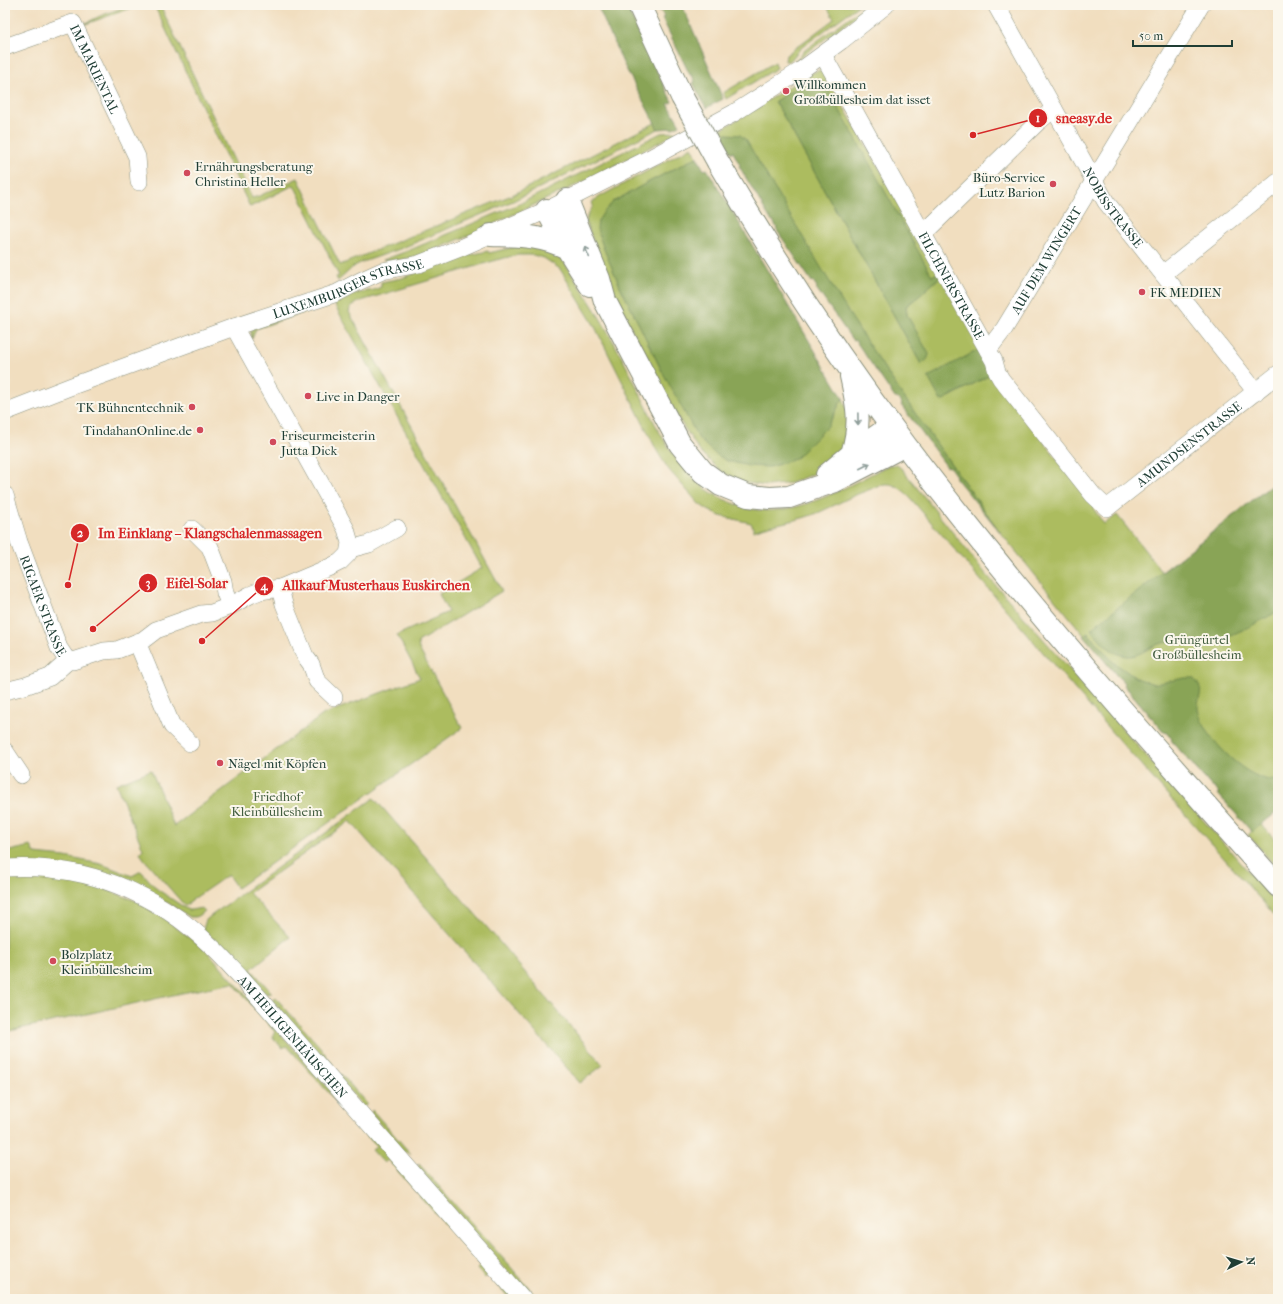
<svg xmlns="http://www.w3.org/2000/svg" width="1283" height="1304" font-family="'IM FELL French Canon',serif">
  <rect width="100%" height="100%" fill="#fbf7ec"/>
  <filter id="ink" filterUnits="userSpaceOnUse"><feTurbulence type="fractalNoise" baseFrequency=".025" numOctaves="2"/><feDisplacementMap in="SourceGraphic" scale="8" xChannelSelector="R" yChannelSelector="G"/><feConvolveMatrix kernelMatrix="1 2 1 2 8 2 1 2 1" color-interpolation-filters="sRGB"/></filter>
  <filter id="wash" filterUnits="userSpaceOnUse"><feTurbulence type="fractalNoise" baseFrequency=".012" numOctaves="4" result="noise"/><feDisplacementMap in="SourceGraphic" scale="16" xChannelSelector="R" yChannelSelector="G"/><feGaussianBlur stdDeviation="0.9" result="paint"/><feColorMatrix in="noise" values="0 0 0 0 0 0 0 0 0 0 0 0 0 0 0 0 0 1.4 0 .05"/><feComposite in="paint" operator="in"/></filter>
  <g filter="url(#wash)">
    <rect width="100%" height="100%" fill="#f1debf"/>
    <path fill="#acbc5f" stroke="#667c4a" d="M130,5H140L80,26L100,16Z
      M154,5H160L252,198L259,196L298,178L340,265L512,195L655,123L658,129L513,201L400,249L360,263L353,267L338,281L336,277L339,276L294,185L250,207Z
      M826,5H859L801,48L790,61H785L786,55L834,19Z
      M866,5H874L857,15L792,64L805,50Z
      M775,62L777,68L726,99L723,93Z
      M822,70L940,272L932,276L811,79L775,101L921,364L928,354L907,315L906,306L918,297L942,275L982,348L942,401L992,374L1094,506L1093,508L1104,524L1117,515L1162,572L1278,480V811L1261,824L1278,843V869L1248,835L1252,831L1218,794L1219,793L1214,787L1213,788L1171,740L1172,738L1166,732L1165,733L1124,685L1125,684L1120,678H1119L1000,532L916,416L727,134L721,135L719,131L811,73Z
      M674,132L675,134L585,181L474,233L423,255L400,260H383L410,250L519,204L661,133Z
      M692,147L697,157L645,184L613,202L603,246L620,286L662,371L827,427L843,398L848,412L844,446L838,454L817,472L791,483L767,486L742,482L721,471L700,452L678,418L626,318L604,271L586,222L587,216L593,206L592,202L601,196Z
      M518,246C526,247 539,245 546,247C560,251 571,273 579,285C599,314 616,346 632,377C656,425 678,484 733,503C747,509 762,512 777,510C815,507 855,482 889,465H897L902,469L985,573L1278,905V919L1108,728L905,492C899,488 893,483 885,484C880,484 876,487 871,489C853,495 838,504 820,512C799,521 775,523 753,531V527L751,523L720,516L708,510L699,504L669,470L658,453L594,325L560,269L544,258L533,255H518L500,259L361,301L351,306L349,312L502,591L418,642L419,649L462,728L237,888L228,875L189,902L187,905L185,906L144,859L140,853L143,849L116,784L151,770L174,826L324,714L420,678L397,635L448,612L439,594L482,568L333,302L256,329L252,339L251,335V329L347,295L374,290L381,287V282L402,278L456,258L488,251L489,253Z
      M374,798L491,932L603,1065L580,1083L350,821L249,893L290,937L251,969L272,993L266,994L203,929L206,920L212,915Z
      M31,846L35,854L65,857L101,864L132,876L141,871L157,889L188,910H191L202,908L205,911L196,917H190L168,903L5,861V852Z
      M5,874L76,878L147,905L207,951L516,1299H510L489,1274L485,1278L477,1269L481,1265L388,1160L384,1163L372,1150L376,1146L287,1046L282,1048L272,1036L275,1032L233,983L182,993L5,1032Z
      M275,997L320,1047L333,1065L327,1064L272,1001Z
      M341,1074L367,1104L364,1107L342,1083Z
      M372,1110L411,1154L402,1151L371,1114Z
      M419,1164L539,1299H531L418,1167Z"/>
    <path fill="#89a456" stroke="#547045" d="M597,5H626L637,29L672,102L668,104L680,125L673,128L658,129L623,63Z
      M657,5H682L723,99L706,108L693,83L695,82L692,75H690L662,18L664,17L661,11H659Z
      M811,79L824,82L932,276L940,272L942,275L918,297L906,306L907,315L929,354C928,360 926,361 921,364L775,101Z
      M727,134L740,135L746,140C779,196 811,252 845,307C893,385 947,458 1000,532L955,477L956,476L949,466L947,467L901,405L902,404L897,398H895L855,340L853,341L816,288L817,287L813,281L812,282L776,229L777,228L773,221L772,222L739,166L740,165L733,152L731,153L721,135Z
      M697,157L704,170L707,169L843,398L827,427L795,459L770,467L749,466L727,461L714,453L699,439L662,371L620,286L603,247L597,229L598,221L603,213L613,202L645,184Z
      M982,348L992,374L941,401L928,377Z
      M1278,480V611C1252,626 1226,641 1195,643C1183,644 1171,640 1159,644C1149,647 1139,657 1127,656C1110,654 1102,641 1091,629Z
      M1088,633L1113,662L1136,678L1154,684L1185,678H1193C1207,691 1197,696 1198,709C1202,736 1250,785 1278,780V811L1252,832L1218,794L1219,793L1214,787L1213,788L1171,740L1172,738L1166,732L1165,733L1124,685L1125,684L1120,678H1119L1084,636Z"/>
  </g>
  <g filter="url(#ink)">
    <g fill="none" stroke-linecap="round" stroke-linejoin="round">
      <defs>
        <g id="minor">
          <path id="s1" d="M996,5L1106,202L1256,392"/>
          <path id="s2" d="M5,47L73,23L137,157L139,182"/>
          <path id="s3" d="M823,55L994,361L997,372L1001,379L1093,495L1107,508L1278,374"/>
          <path d="M923,234L1039,121L1054,109"/>
          <path d="M1163,274L1278,182"/>
          <path id="s4" d="M988,350L1004,329L1201,5"/>
          <path id="s5" d="M5,412L72,386L234,327L337,293L360,281L382,271L419,264L460,248L547,210L654,156L734,113L800,71L841,41L886,5"/>
          <path id="s6" d="M5,495L19,542L59,648L65,657L73,661L104,651L117,650L143,640L156,630L201,614L212,613L230,606L250,595L260,591L280,588L330,567L340,562L348,554L350,543L346,529L234,327"/>
          <path d="M192,529L210,547L223,581L225,593L230,606"/>
          <path d="M350,549L369,544L397,528"/>
          <path d="M280,588L284,604L305,656L311,664L317,681L334,697"/>
          <path d="M137,642L172,726L190,743"/>
          <path d="M5,691L25,686L50,677L69,660"/>
          <path d="M5,751L21,775"/>
          <path id="s7" d="M5,868C84,863 156,892 212,947C222,956 230,966 240,976L523,1299"/>
        </g>
        <path id="major" d="M639,5L682,97
          M718,162C775,260 837,355 906,446C1022,599 1150,743 1278,886
          M567,200L599,279L605,301L680,444L703,472L721,485L748,496L770,498L789,497L835,481L905,445
          M547,210L567,248L590,285
          M491,235C520,236 541,235 567,248
          M851,376C858,407 861,423 852,454
          M827,475L852,454L891,426"/>
      </defs>
      <use href="#minor" stroke="#888e7a" stroke-width="18"/>
      <use href="#major" stroke="#888e7a" stroke-width="24"/>
      <use href="#minor" stroke="#fff" stroke-width="17"/>
      <use href="#major" stroke="#fff" stroke-width="22"/>
      <defs>
        <path id="major-bridge" d="M682,97L718,162"/>
      </defs>
      <use href="#major-bridge" stroke="#888e7a" stroke-width="24" stroke-linecap="butt"/>
      <use href="#major-bridge" stroke="#fff" stroke-width="22"/>
    </g>
    <defs><path id="oneway-shaft" d="M-6 0H5M1.5-3L5.5 0L1.5 3" fill="none" stroke-width="1.6" stroke-linecap="round" stroke-linejoin="round"/></defs>
    <g stroke="#8f9e9a">
      <use href="#oneway-shaft" transform="translate(587 252) rotate(-113)"/>
      <use href="#oneway-shaft" transform="translate(858 419) rotate(89)"/>
      <use href="#oneway-shaft" transform="translate(865 466) rotate(-27)"/>
    </g>
  </g>
  <g fill="#d1495b" stroke="#fbf7ec" stroke-width="1.5">
    <circle cx="786" cy="91" r="4"/>
    <circle cx="187" cy="173" r="4"/>
    <circle cx="1053" cy="184" r="4"/>
    <circle cx="1142" cy="292" r="4"/>
    <circle cx="308" cy="396" r="4"/>
    <circle cx="192" cy="407" r="4"/>
    <circle cx="200" cy="430" r="4"/>
    <circle cx="273" cy="442" r="4"/>
    <circle cx="220" cy="763" r="4"/>
    <circle cx="53" cy="961" r="4"/>
  </g>
  <g text-anchor="middle" stroke-width="4" stroke-linejoin="round" paint-order="stroke">
    <g font-size="13" fill="#1f3d34" stroke="#fbf7ec">
      <text dy="5" stroke="none"><textPath href="#s2" startOffset="123">IM MARIENTAL</textPath></text>
      <text dy="5" stroke="none"><textPath href="#s1" startOffset="234">NOBISSTRASSE</textPath></text>
      <text dy="5" stroke="none"><textPath href="#s4" startOffset="107">AUF DEM WINGERT</textPath></text>
      <text dy="5" stroke="none"><textPath href="#s3" startOffset="264">FILCHNERSTRASSE</textPath></text>
      <text dy="5" stroke="none"><textPath href="#s5" startOffset="365">LUXEMBURGER STRASSE</textPath></text>
      <text dy="5" stroke="none"><textPath href="#s3" startOffset="641">AMUNDSENSTRASSE</textPath></text>
      <text dy="5" stroke="none"><textPath href="#s6" startOffset="117">RIGAER STRASSE</textPath></text>
      <text dy="5" stroke="none"><textPath href="#s7" startOffset="349">AM HEILIGENHÄUSCHEN</textPath></text>
    </g>
    <g font-size="13" fill="#1f3d34" stroke="#fbf7ec" text-anchor="start">
      <text x="794" y="89">Willkommen<tspan x="794" dy="15">Großbüllesheim dat isset</tspan></text>
      <text x="195" y="171">Ernährungsberatung<tspan x="195" dy="15">Christina Heller</tspan></text>
      <text x="1045" y="182" text-anchor="end">Büro-Service<tspan x="1045" dy="15">Lutz Barion</tspan></text>
      <text x="1150" y="297">FK MEDIEN</text>
      <text x="316" y="401">Live in Danger</text>
      <text x="184" y="412" text-anchor="end">TK Bühnentechnik</text>
      <text x="192" y="435" text-anchor="end">TindahanOnline.de</text>
      <text x="281" y="440">Friseurmeisterin<tspan x="281" dy="15">Jutta Dick</tspan></text>
      <text x="228" y="768">Nägel mit Köpfen</text>
      <text x="61" y="959">Bolzplatz<tspan x="61" dy="15">Kleinbüllesheim</tspan></text>
    </g>
    <g font-size="13" fill="#425d3f" stroke="#fbf7ec">
      <text x="1197" y="644">Grüngürtel<tspan x="1197" dy="15">Großbüllesheim</tspan></text>
      <text x="277" y="801">Friedhof<tspan x="277" dy="15">Kleinbüllesheim</tspan></text>
    </g>
  </g>
  <path fill="none" stroke="#d62828" stroke-width="1.5" d="M973 135L1038 118M68 585L80 533M93 629L148 583M202 641L264 586"/>
  <g fill="#d62828" stroke="#fbf7ec" stroke-width="1.5">
    <circle cx="973" cy="135" r="4"/>
    <circle cx="68" cy="585" r="4"/>
    <circle cx="93" cy="629" r="4"/>
    <circle cx="202" cy="641" r="4"/>
    <circle cx="1038" cy="118" r="10"/>
    <circle cx="80" cy="533" r="10"/>
    <circle cx="148" cy="583" r="10"/>
    <circle cx="264" cy="586" r="10"/>
  </g>
  <g font-size="12" text-anchor="middle" font-weight="bold" fill="#fff">
    <text x="1038" y="122">1</text>
    <text x="80" y="537">2</text>
    <text x="148" y="587">3</text>
    <text x="264" y="590">4</text>
  </g>
  <g font-size="14" text-anchor="middle" font-weight="bold" fill="#d62828" stroke="#fbf7ec" stroke-width="4" stroke-linejoin="round" paint-order="stroke">
    <text x="1084" y="123">sneasy.de</text>
    <text x="210" y="538">Im Einklang – Klangschalenmassagen</text>
    <text x="197" y="588">Eifel-Solar</text>
    <text x="376" y="590">Allkauf Musterhaus Euskirchen</text>
  </g>
  <rect width="1283" height="1304" fill="none" stroke="#fbf7ec" stroke-width="20"/>
  <g transform="translate(1241 1262) rotate(85)" stroke="#fbf7ec" stroke-width="3" paint-order="stroke">
  <path d="M0-3L7 15L0 10L-7 15Z" fill="#1f3d34"/>
  <text y="-6" font-size="11" font-weight="bold" text-anchor="middle" fill="#1f3d34">N</text>
  </g>
  <path d="M1133 40v6h99v-6" fill="none" stroke="#1f3d34" stroke-width="2"/>
  <text x="1139" y="40" font-size="12" fill="#1f3d34" stroke="#fbf7ec" stroke-width="3" paint-order="stroke">50 m</text>
</svg>
